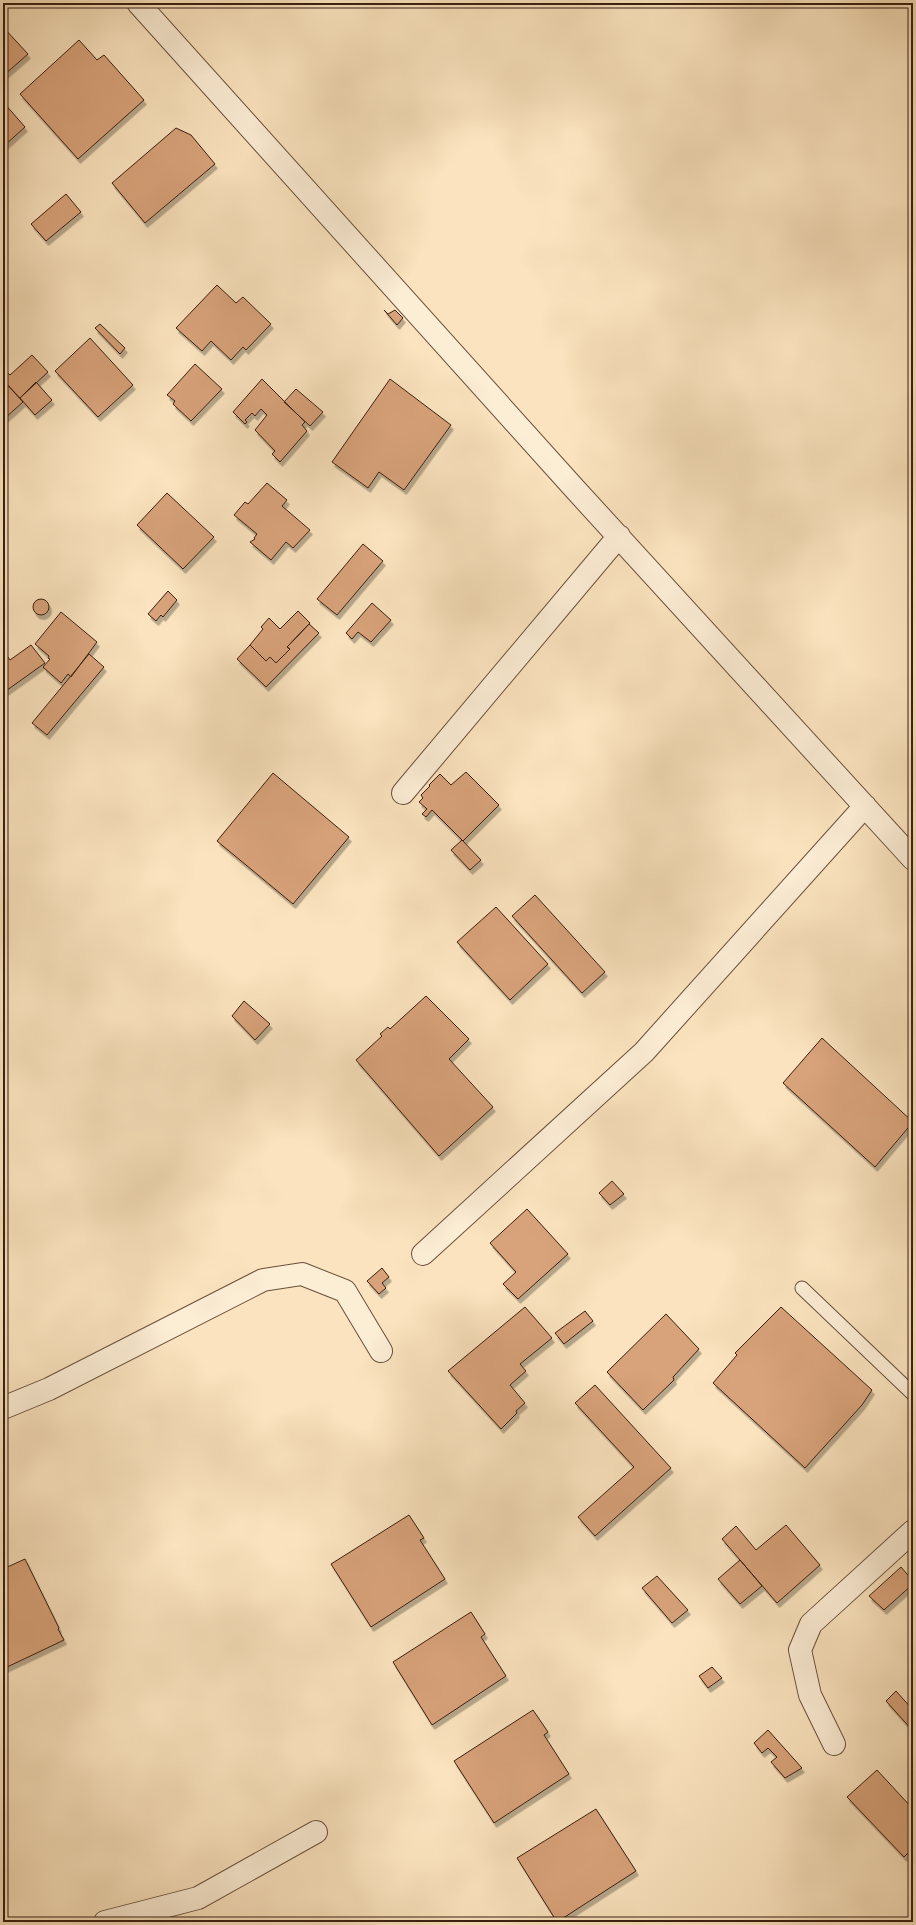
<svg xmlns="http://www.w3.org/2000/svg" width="916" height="1925" font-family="'Libre Caslon Text',serif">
  <defs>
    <filter id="shadow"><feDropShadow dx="2.5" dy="4.5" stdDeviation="0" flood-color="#0004"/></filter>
  </defs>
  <rect width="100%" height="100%" fill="#fae3be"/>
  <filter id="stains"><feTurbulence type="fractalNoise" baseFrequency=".005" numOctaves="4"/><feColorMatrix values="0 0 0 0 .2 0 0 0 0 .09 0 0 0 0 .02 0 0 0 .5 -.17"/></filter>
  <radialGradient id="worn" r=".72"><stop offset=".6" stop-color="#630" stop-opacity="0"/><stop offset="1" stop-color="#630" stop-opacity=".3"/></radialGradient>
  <path fill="#d8a27a" stroke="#3a1f0f" filter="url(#shadow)" d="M3,27L28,54L3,76Z
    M79,40L97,60L104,55L144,100L78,159L20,94Z
    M4,103L25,127L5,145L3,143Z
    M176,128L191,135L215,164L145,223L112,183Z
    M66,194L81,212L46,241L31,224Z
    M217,285L236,303L243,297L271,324L246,350L243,347L231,360L211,341L202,351L176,328Z
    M384,310L388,314L395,310L403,318L397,325Z
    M100,324L125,348L120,354L95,328Z
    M90,338L133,385L98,417L55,371Z
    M32,355L48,372L20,398L3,380V368L10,375Z
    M195,364L222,389L191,421L173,404L175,401L167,395Z
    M262,379L305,422L302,425L307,431L280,462L272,454L275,451L255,430L267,415L261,409L255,416L252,413L245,420L247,422L245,424L233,412Z
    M390,379L451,425L404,490L379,472L368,488L332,462Z
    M3,380L23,402L4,419L3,418Z
    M36,382L52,400L35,415L20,398Z
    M296,389L323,412L310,426L284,402Z
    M267,483L287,500L282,506L310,530L293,548L286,542L271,560L250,542L255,539L254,538L257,534L234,515L245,502L248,504Z
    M167,493L214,537L183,569L137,525Z
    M363,544L383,561L337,615L317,599Z
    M168,591L177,600L163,617L161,615L156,621L148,614Z
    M33 607a8 8 0 1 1 16 0a8 8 0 1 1-16 0Z
    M372,603L391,620L371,642L358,632L352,639L346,633Z
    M298,611L310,623L289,645L287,647L290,649L276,663L270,657L266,661L250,645L263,629L261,627L269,618L280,629Z
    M61,612L97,642L71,677L68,674L61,683L43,667L50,659L48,658L49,656L35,644Z
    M309,624L319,633L266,687L237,659L250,645L266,661L270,657L276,663L290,649L287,647L289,645Z
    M31,645L45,663L3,693V650L10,660Z
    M89,654L104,667L47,735L32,723Z
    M466,772L499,805L463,841L432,810L426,817L422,814L427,809L419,802L423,798L421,795L430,786L429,785L440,774L451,785Z
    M273,773L349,837L293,904L217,841Z
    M462,840L481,860L470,870L451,850Z
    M535,895L605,972L582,993L512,916Z
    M496,907L548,964L510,1000L457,942Z
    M426,996L469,1039L449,1059L493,1107L439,1156L356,1060L382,1036L380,1034L388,1027L390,1029Z
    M244,1001L270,1024L255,1040L232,1016Z
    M822,1038L913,1122L875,1167L783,1083Z
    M612,1181L624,1194L610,1205L599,1193Z
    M527,1209L568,1254L518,1299L503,1284L516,1272L490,1243Z
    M382,1268L389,1277L382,1283L386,1288L379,1294L367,1281Z
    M525,1307L552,1338L520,1364L526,1371L510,1385L525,1403L516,1411L517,1413L501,1429L448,1371Z
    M781,1307L872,1390L862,1405L805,1468L713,1383L737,1355L735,1353Z
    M585,1311L593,1321L564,1344L555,1333Z
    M666,1314L699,1349L673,1377L674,1380L643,1410L607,1372Z
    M595,1385L671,1468L595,1536L578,1517L634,1467L575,1403Z
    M409,1515L424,1538L420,1540L445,1579L371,1627L331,1564Z
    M786,1525L820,1565L777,1603L722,1539L736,1526L756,1550Z
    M25,1559L59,1628L58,1629L64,1640L3,1669V1569Z
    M740,1560L762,1586L740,1604L718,1579Z
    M901,1567L913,1581V1584L884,1610L869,1596Z
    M657,1576L688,1610L672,1623L642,1588Z
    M471,1612L485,1634L481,1637L506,1676L432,1725L393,1662Z
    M712,1667L722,1678L708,1688L699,1676Z
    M896,1691L913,1710V1731L886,1701Z
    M533,1710L548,1732L544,1735L569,1774L494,1823L454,1761Z
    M768,1730L802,1768L785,1778L771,1762L777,1757L768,1748L762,1753L754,1743Z
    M877,1770L913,1809V1848L904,1857L847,1797Z
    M596,1809L636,1871L557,1922L517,1858Z"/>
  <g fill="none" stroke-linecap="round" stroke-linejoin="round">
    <defs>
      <path id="service" d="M802,1288L913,1394"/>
      <path id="minor" d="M138,3L574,488L913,859
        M403,793L619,536
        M423,1254L644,1052L865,806
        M3,1408L49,1389L263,1280L302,1274L345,1291L381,1351
        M834,1744L810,1695L800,1650L811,1624L913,1531
        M105,1922L198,1898L316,1832"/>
    </defs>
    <use href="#service" stroke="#6a503b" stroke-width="15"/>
    <use href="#minor" stroke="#6a503b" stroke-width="24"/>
    <use href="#service" stroke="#fcedd5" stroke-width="13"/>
    <use href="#minor" stroke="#fcedd5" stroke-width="22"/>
  </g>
  <rect width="916" height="1925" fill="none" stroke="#fae3be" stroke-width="16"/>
  <rect x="4" y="4" width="908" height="1917" fill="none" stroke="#3a1f0f" stroke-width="2"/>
  <rect x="8" y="8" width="900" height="1909" fill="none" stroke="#3a1f0f"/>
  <rect width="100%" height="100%" filter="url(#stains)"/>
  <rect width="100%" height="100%" fill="url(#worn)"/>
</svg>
